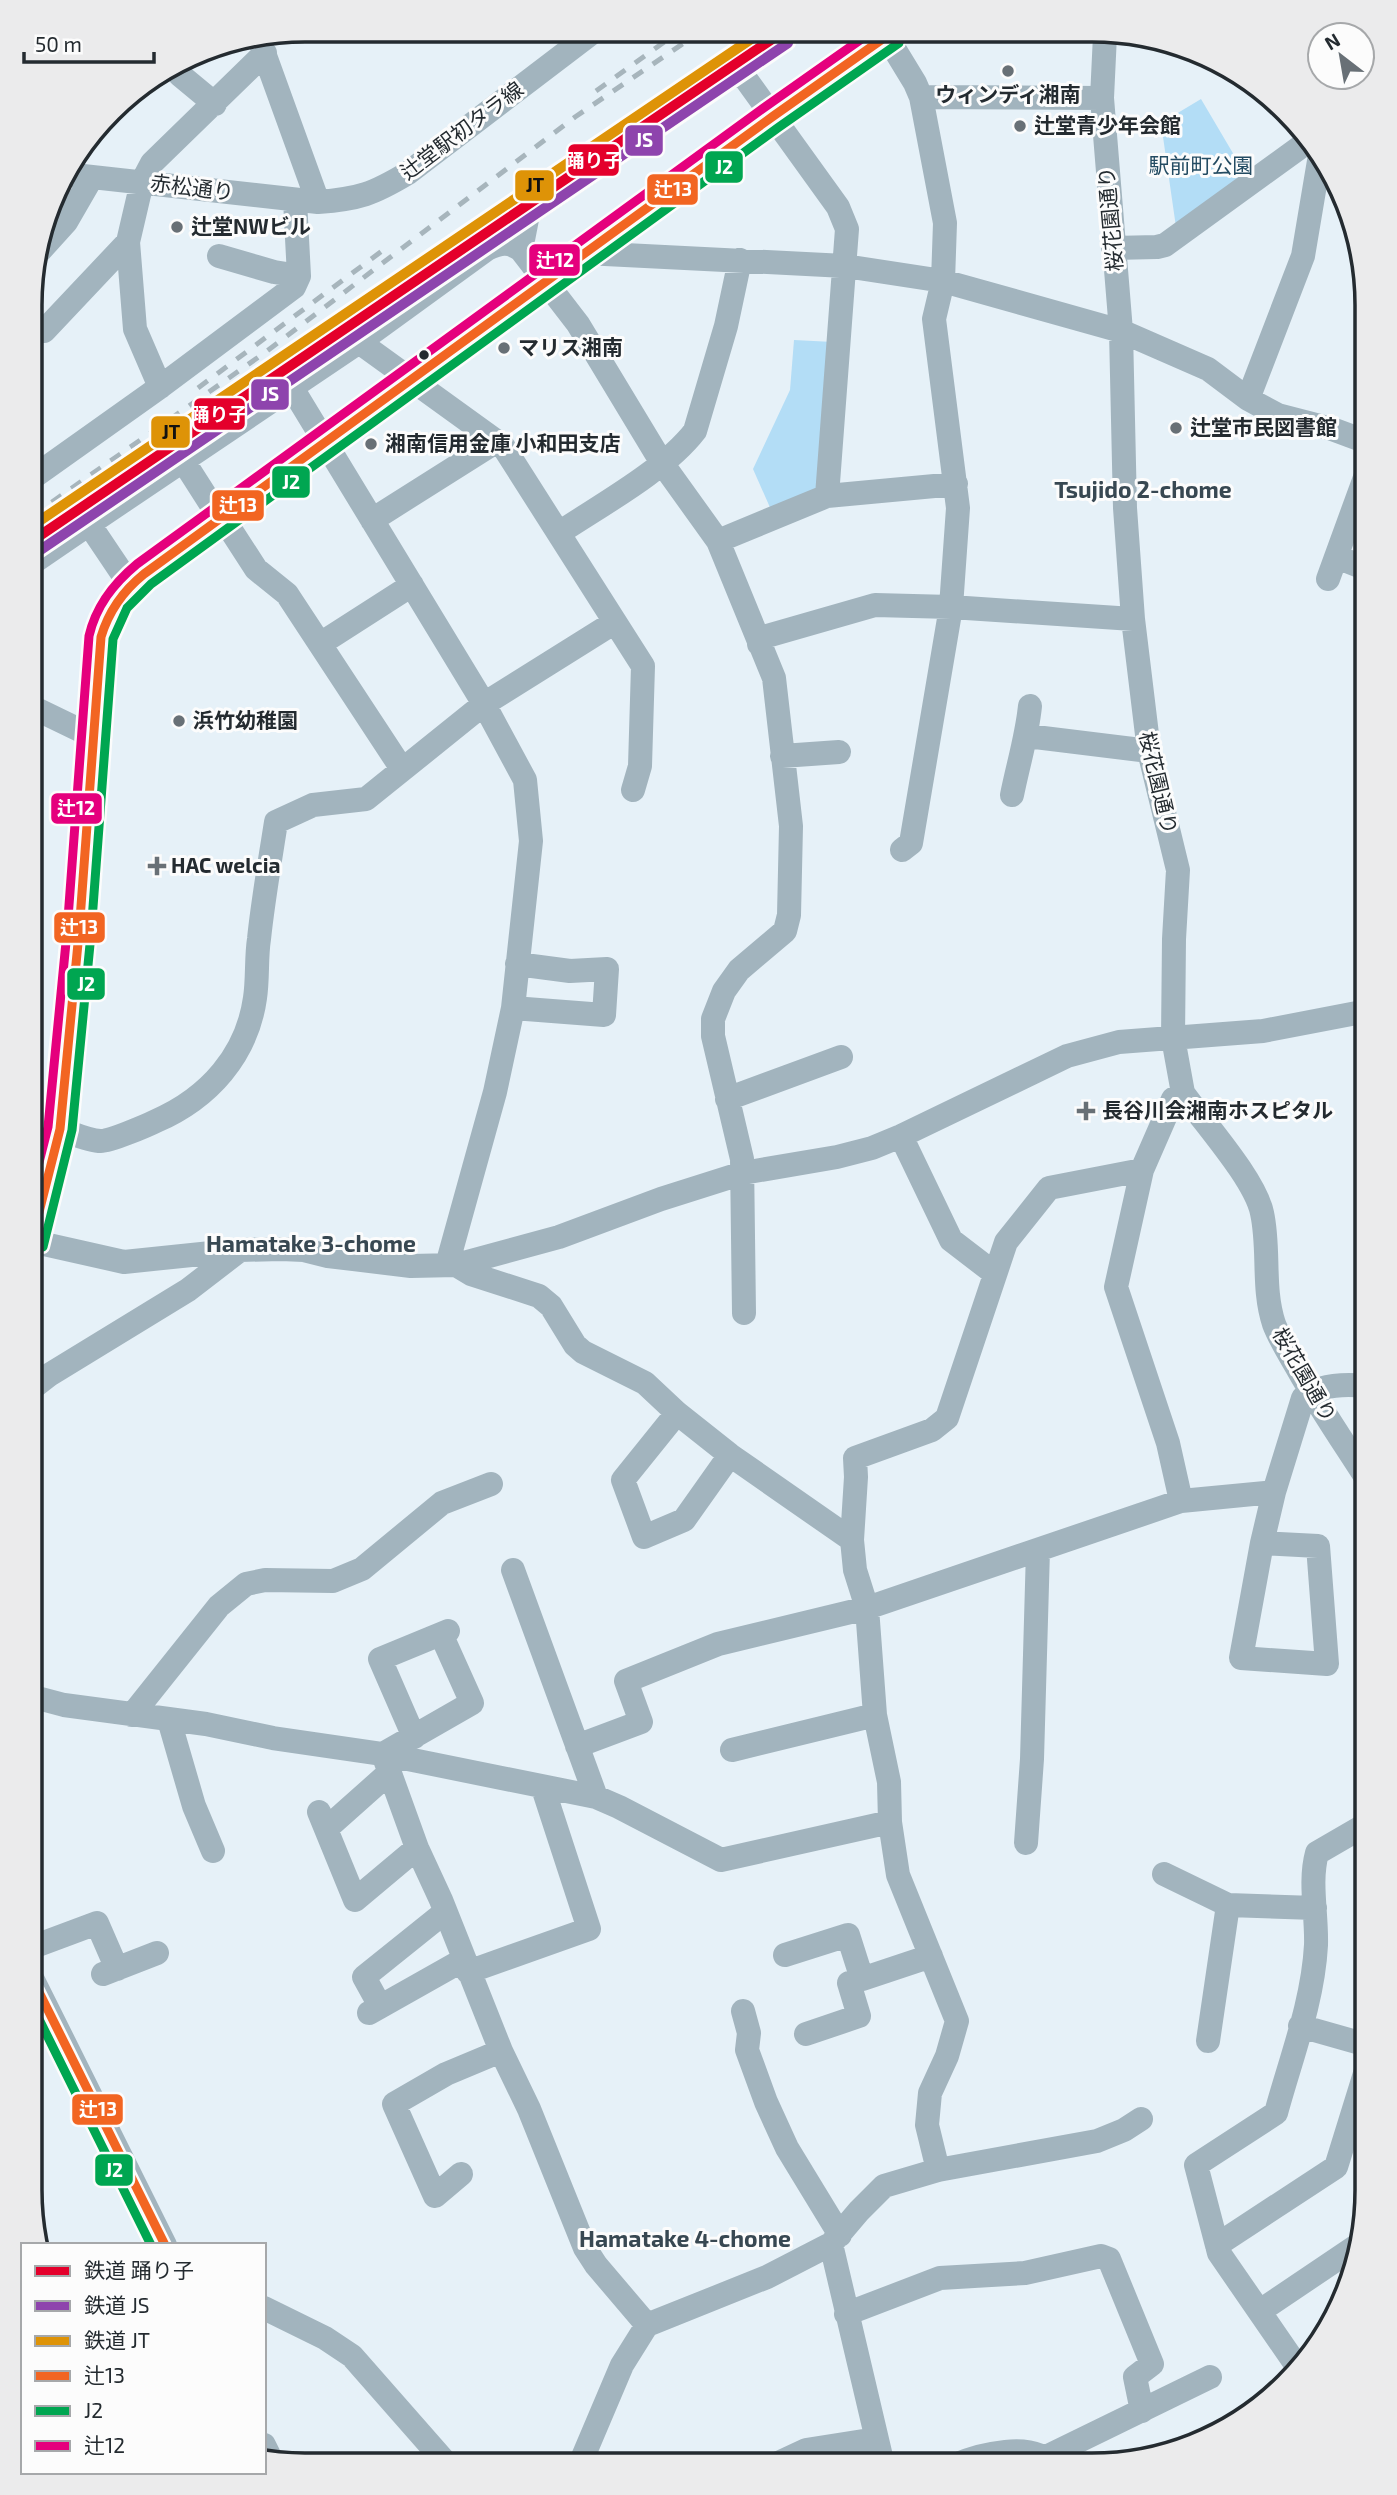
<svg xmlns="http://www.w3.org/2000/svg" width="1397" height="2495" font-family="'Exo 2','Noto Sans JP',sans-serif">
  <rect width="100%" height="100%" fill="#e6f1f8"/>
  <path fill="#b3ddf6" d="M1201,99L1247,177L1176,227L1161,123Z
    M794,340L833,342L821,491L772,512L753,469L790,390Z"/>
  <g fill="none" stroke-linecap="round" stroke-linejoin="round">
    <path stroke="#a2b4be" stroke-width="24" d="M1105,35L1102,98L1121,331L1125,508L1133,619L1149,751L1178,870L1174,939L1173,1038L1183,1093C1204,1123 1255,1179 1262,1213C1270,1249 1262,1288 1274,1324C1280,1340 1290,1355 1299,1371C1320,1408 1344,1443 1367,1479
      M887,37L915,83L921,97L945,223L943,281L934,319L958,508L951,607L911,843L902,850
      M259,39L318,202
      M180,75L215,104
      M921,97L1102,98
      M65,174L318,202C359,199 373,194 408,173L593,32
      M1113,248L1157,247L1165,245L1310,140
      M585,253L845,266L943,281L1121,331L1208,369L1248,399L1278,415L1332,429L1367,442
      M37,254L66,222L92,177
      M219,256L274,272L299,276
      M44,331L128,242
      M359,342L503,446L643,666L640,766L633,790
      M160,387L135,329L128,242L142,182L152,163L265,53
      M292,388L484,704L525,780L531,841L513,1008L495,1092L447,1265
      M1248,399L1303,256L1320,155
      M184,462L214,509L223,518L256,569L287,594L402,769
      M32,478L160,387L294,287L299,276L295,200
      M372,520L497,441
      M89,524L359,342L487,249C501,243 508,241 521,250
      M559,533C601,505 665,470 695,431L726,326L740,260
      M718,541L827,496L956,484
      M1337,557L1367,569
      M32,563L89,524L130,585
      M1328,579L1367,472
      M320,644L412,585
      M759,644L767,636L875,605L951,607L1133,619
      M32,707L94,737
      M1027,736L1149,751
      M782,756L839,752
      M1012,795C1018,765 1027,736 1030,706
      M513,1008L604,1015L607,969L570,971L517,964
      M727,1099L841,1057
      M60,1129C72,1133 88,1141 101,1141C110,1141 146,1126 156,1121C209,1098 247,1055 255,998C258,978 256,958 259,939C263,900 270,861 276,822L313,805L366,799L484,704L615,622
      M901,1136L951,1240L994,1273
      M31,1244L60,1129L79,933L101,637C108,609 122,591 144,574L772,117L892,33
      M31,1244H44L124,1262L240,1250L281,1249L304,1250L328,1256L411,1266L456,1265L559,1237L661,1199L743,1173L837,1157L872,1148L901,1136L1067,1056L1119,1042L1263,1031L1367,1011
      M456,1265L471,1274L539,1296L551,1306L575,1345L583,1352L645,1383L677,1413L730,1455L852,1540
      M744,1313L742,1159L713,1036V1019L724,991L739,970L785,931L789,915L791,826L774,678L718,541L662,463L578,324L521,250L528,214L731,76L737,75L745,78L838,207L847,229L827,496
      M31,1389L49,1375L188,1290L240,1250
      M677,1413L623,1480L644,1537L684,1520L730,1455
      M1181,1501L1168,1443L1116,1287L1142,1170L1173,1099L1183,1093
      M1262,1543L1318,1546L1327,1664L1241,1658L1262,1543L1274,1492L1303,1398C1319,1384 1347,1384 1367,1386
      M513,1570L596,1797
      M30,1696L64,1705L206,1724L273,1738L383,1754L596,1797L619,1807L721,1860L890,1822
      M132,1715L219,1606L246,1584L265,1580L333,1581L362,1569L442,1503L491,1484
      M169,1720L194,1806L213,1851
      M414,1737L380,1659L448,1631
      M577,1746L641,1722L626,1681L718,1644L867,1608L1181,1501L1274,1492
      M732,1750L875,1715
      M383,1754L417,1848L441,1900L501,2051L529,2109L585,2248L596,2265L647,2325
      M383,1754L472,1703L441,1634
      M319,1812L355,1900L417,1848
      M326,1829L390,1772
      M1026,1843L1032,1759L1038,1550
      M1164,1874L1228,1905L1315,1908
      M30,1948L97,1923L117,1969
      M785,1955L848,1935L862,1979L931,1956
      M468,1972L589,1929L543,1788
      M30,1974L165,2245
      M103,1974L157,1953
      M380,2006L364,1977L445,1912
      M743,2011L749,2033L747,2050L766,2102L787,2148L840,2235
      M369,2013L463,1960
      M1300,2026L1367,2045
      M806,2034L859,2016L849,1983L862,1979
      M1208,2041L1228,1905
      M938,2170L927,2125L930,2093L947,2056L957,2021L898,1875L890,1822L889,1782L875,1715L867,1608L855,1570L852,1540L856,1477L855,1458L932,1430L947,1418L1006,1242L1049,1188L1142,1170
      M461,2174L435,2196L394,2104L446,2074L501,2051
      M831,2244L883,2465
      M1217,2245L1336,2167L1367,2067
      M264,2308L325,2338L352,2356L446,2463
      M1260,2311L1358,2245
      M846,2314L940,2278L1025,2273L1101,2256L1109,2259L1152,2364L1135,2377L1142,2411
      M1299,2369L1219,2253L1196,2165L1276,2113C1291,2058 1313,2002 1316,1945C1317,1914 1309,1882 1317,1853L1367,1824
      M264,2445L273,2463
      M1046,2457L1210,2377
      M580,2464L622,2365L647,2325L767,2277L831,2244L859,2211L884,2186L938,2170L1097,2141L1124,2130L1141,2119
      M776,2464L806,2450L876,2439
      M955,2465C978,2455 1034,2440 1051,2465"/>
    <path stroke="#a7b5bc" stroke-width="5" stroke-dasharray="12 12" stroke-linecap="butt" d="M596,91L678,32
      M198,388L386,248
      M32,516L263,354L575,117L700,32"/>
    <defs>
      <path id="bus-1" d="M31,1244L60,1129L79,933L101,637C109,610 123,591 144,574L772,117L891,33
        M30,1974L165,2245"/>
      <path id="bus-2" d="M43,1247L72,1130L91,934L113,639L127,608L151,584L779,127L899,43
        M30,2001L151,2245"/>
      <path id="bus-3" d="M31,1194L48,1127L67,932L89,636C96,606 113,584 137,564L765,107L870,33"/>
    </defs>
    <use href="#bus-1" stroke="#fcfcfc" stroke-width="14"/>
    <use href="#bus-2" stroke="#fcfcfc" stroke-width="14"/>
    <use href="#bus-3" stroke="#fcfcfc" stroke-width="14"/>
    <use href="#bus-1" stroke="#f26522" stroke-width="9"/>
    <use href="#bus-2" stroke="#00a651" stroke-width="9"/>
    <use href="#bus-3" stroke="#e5007d" stroke-width="9"/>
    <defs>
      <path id="rail-1" d="M32,541L781,33"/>
      <path id="rail-2" d="M39,551L788,43"/>
      <path id="rail-3" d="M32,526L760,33"/>
    </defs>
    <use href="#rail-1" stroke="#fcfcfc" stroke-width="16"/>
    <use href="#rail-2" stroke="#fcfcfc" stroke-width="16"/>
    <use href="#rail-3" stroke="#fcfcfc" stroke-width="16"/>
    <use href="#rail-1" stroke="#e4002b" stroke-width="10"/>
    <use href="#rail-2" stroke="#8e44ad" stroke-width="10"/>
    <use href="#rail-3" stroke="#de9307" stroke-width="10"/>
  </g>
  <g fill="#687076" stroke="#fcfcfc" stroke-width="2.5">
    <circle cx="1008" cy="71" r="7"/>
    <circle cx="1020" cy="126" r="7"/>
    <circle cx="177" cy="227" r="7"/>
    <circle cx="504" cy="348" r="7"/>
    <circle cx="1176" cy="428" r="7"/>
    <circle cx="371" cy="444" r="7"/>
    <circle cx="179" cy="721" r="7"/>
    <path d="M153.5 855.5h7v7h7v7h-7v7h-7v-7h-7v-7h7z"/>
    <path d="M1082.5 1100.5h7v7h7v7h-7v7h-7v-7h-7v-7h7z"/>
  </g>
  <circle fill="#242b30" stroke="#fcfcfc" stroke-width="2.5" cx="424" cy="355" r="6"/>
  <g text-anchor="middle" stroke-width="6" stroke-linejoin="round" paint-order="stroke">
    <g font-size="21" font-weight="bold" fill="#242b30" stroke="#fcfcfc" text-anchor="start">
      <text x="1008" y="102" text-anchor="middle">ウィンディ湘南</text>
      <text x="1034" y="133">辻堂青少年会館</text>
      <text x="191" y="234">辻堂NWビル</text>
      <text x="518" y="355">マリス湘南</text>
      <text x="1190" y="435">辻堂市民図書館</text>
      <text x="385" y="451">湘南信用金庫 小和田支店</text>
      <text x="193" y="728">浜竹幼稚園</text>
      <text x="171" y="873">HAC welcia</text>
      <text x="1102" y="1118">長谷川会湘南ホスピタル</text>
    </g>
    <g font-size="21" fill="#242b30" stroke="#fcfcfc">
      <text transform="translate(462 131) rotate(-37)" y="7">辻堂駅初タラ線</text>
      <text transform="translate(192 188) rotate(7)" y="7">赤松通り</text>
      <text transform="translate(1111 219) rotate(-95)" y="7">桜花園通り</text>
      <text transform="translate(1158 783) rotate(77)" y="7">桜花園通り</text>
      <text transform="translate(1304 1375) rotate(60)" y="7">桜花園通り</text>
    </g>
    <g font-size="21" fill="#234b62" stroke="#fcfcfc">
      <text x="1201" y="173">駅前町公園</text>
    </g>
    <g font-size="23" font-weight="bold" fill="#384852" stroke="#fcfcfc">
      <text x="1143" y="498">Tsujido 2-chome</text>
      <text x="311" y="1252">Hamatake 3-chome</text>
      <text x="685" y="2247">Hamatake 4-chome</text>
    </g>
  </g>
  <path d="M0 0H1397V2495H0ZM305 42H1092A263 263 0 0 1 1355 305V2190A263 263 0 0 1 1092 2453H305A263 263 0 0 1 42 2190V305A263 263 0 0 1 305 42Z" fill="#ebebec" fill-rule="evenodd"/>
  <path fill="none" stroke="#242b30" stroke-width="3.5" d="M305 42H1092A263 263 0 0 1 1355 305V2190A263 263 0 0 1 1092 2453H305A263 263 0 0 1 42 2190V305A263 263 0 0 1 305 42Z"/>
  <g stroke="#fcfcfc" stroke-width="2.5">
    <rect x="624" y="124" width="40" height="33" rx="7" fill="#8e44ad"/>
    <rect x="567" y="143" width="53" height="34" rx="7" fill="#e4002b"/>
    <rect x="704" y="150" width="40" height="34" rx="7" fill="#00a651"/>
    <rect x="514" y="169" width="41" height="33" rx="7" fill="#de9307"/>
    <rect x="646" y="173" width="53" height="33" rx="7" fill="#f26522"/>
    <rect x="528" y="243" width="53" height="34" rx="7" fill="#e5007d"/>
    <rect x="250" y="378" width="40" height="33" rx="7" fill="#8e44ad"/>
    <rect x="193" y="397" width="53" height="34" rx="7" fill="#e4002b"/>
    <rect x="150" y="415" width="41" height="34" rx="7" fill="#de9307"/>
    <rect x="271" y="465" width="40" height="34" rx="7" fill="#00a651"/>
    <rect x="211" y="489" width="54" height="33" rx="7" fill="#f26522"/>
    <rect x="50" y="792" width="53" height="33" rx="7" fill="#e5007d"/>
    <rect x="53" y="911" width="53" height="33" rx="7" fill="#f26522"/>
    <rect x="66" y="967" width="40" height="34" rx="7" fill="#00a651"/>
    <rect x="71" y="2093" width="53" height="33" rx="7" fill="#f26522"/>
    <rect x="94" y="2153" width="40" height="34" rx="7" fill="#00a651"/>
  </g>
  <g font-size="19" text-anchor="middle" font-weight="bold" fill="#fff">
    <text x="644" y="147">JS</text>
    <text x="594" y="167">踊り子</text>
    <text x="724" y="174">J2</text>
    <text x="673" y="196">辻13</text>
    <text x="555" y="267">辻12</text>
    <text x="270" y="401">JS</text>
    <text x="219" y="421">踊り子</text>
    <text x="291" y="489">J2</text>
    <text x="238" y="512">辻13</text>
    <text x="76" y="815">辻12</text>
    <text x="79" y="934">辻13</text>
    <text x="86" y="991">J2</text>
    <text x="98" y="2116">辻13</text>
    <text x="114" y="2177">J2</text>
  </g>
  <g font-size="19" text-anchor="middle" font-weight="bold" fill="#111">
    <text x="535" y="192">JT</text>
    <text x="171" y="439">JT</text>
  </g>
  <rect x="21" y="2243" width="245" height="231" fill="#fcfcfc" stroke="#a6a8aa" stroke-width="2"/>
  <rect x="35" y="2266" width="35" height="10" fill="#e4002b" stroke="#a6a8aa" stroke-width="2"/>
  <text x="84" y="2278" font-size="21" fill="#242b30">鉄道 踊り子</text>
  <rect x="35" y="2301" width="35" height="10" fill="#8e44ad" stroke="#a6a8aa" stroke-width="2"/>
  <text x="84" y="2313" font-size="21" fill="#242b30">鉄道 JS</text>
  <rect x="35" y="2336" width="35" height="10" fill="#de9307" stroke="#a6a8aa" stroke-width="2"/>
  <text x="84" y="2348" font-size="21" fill="#242b30">鉄道 JT</text>
  <rect x="35" y="2371" width="35" height="10" fill="#f26522" stroke="#a6a8aa" stroke-width="2"/>
  <text x="84" y="2383" font-size="21" fill="#242b30">辻13</text>
  <rect x="35" y="2406" width="35" height="10" fill="#00a651" stroke="#a6a8aa" stroke-width="2"/>
  <text x="84" y="2418" font-size="21" fill="#242b30">J2</text>
  <rect x="35" y="2441" width="35" height="10" fill="#e5007d" stroke="#a6a8aa" stroke-width="2"/>
  <text x="84" y="2453" font-size="21" fill="#242b30">辻12</text>
  <g transform="translate(1341 56) rotate(329)"><circle r="33" fill="#fcfcfc" stroke="#a6a8aa" stroke-width="2"/>
  <path d="M0-5L12 26L0 18L-12 26Z" fill="#687076"/>
  <text y="-10" font-size="19" font-weight="bold" text-anchor="middle" fill="#242b30">N</text>
  </g>
  <path d="M24 52v10h130v-10" fill="none" stroke="#242b30" stroke-width="3.5"/>
  <text x="35" y="52" font-size="21" fill="#242b30" stroke="#fcfcfc" stroke-width="5" paint-order="stroke">50 m</text>
</svg>
